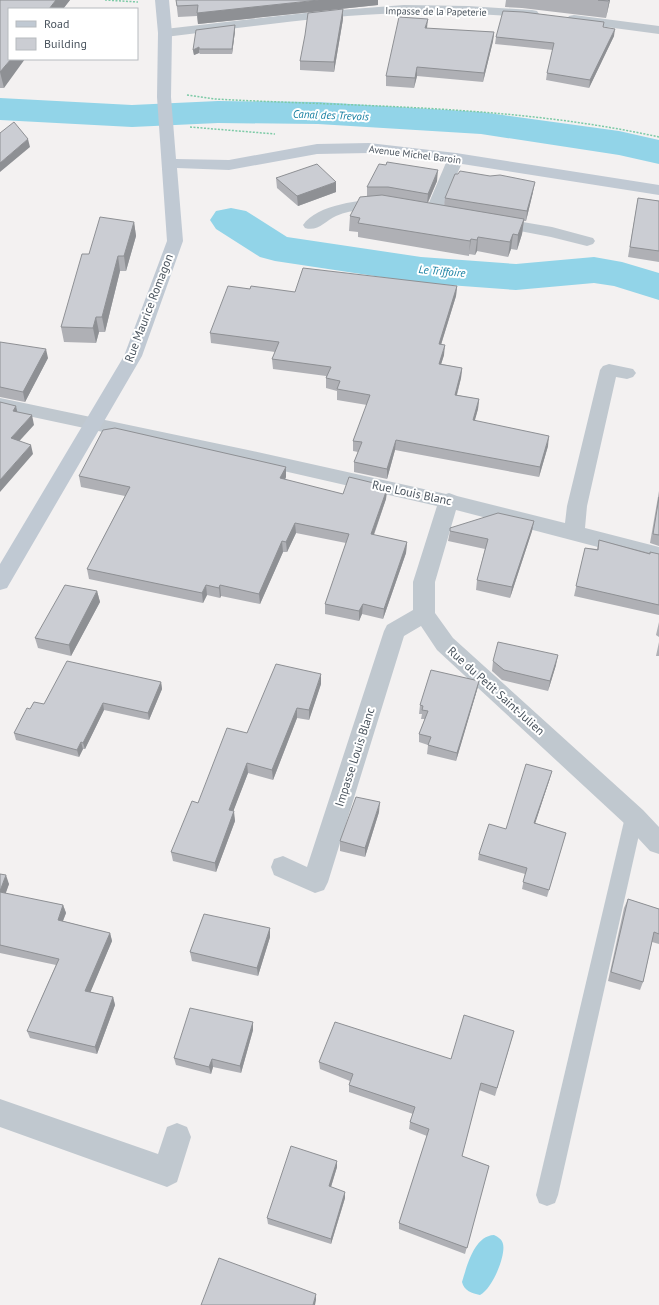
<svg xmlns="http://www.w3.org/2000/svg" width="659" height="1305" font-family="'PT Sans',sans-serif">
  <rect width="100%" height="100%" fill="#f3f1f1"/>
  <path fill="#92d4e8" d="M494,1235C498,1237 502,1239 503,1244C506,1256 492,1289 480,1295C472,1293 464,1291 462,1282C467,1266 474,1236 494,1235Z"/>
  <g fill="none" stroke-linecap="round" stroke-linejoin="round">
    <path fill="#92d4e8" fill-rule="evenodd" d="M0,98L132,105L218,101L318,102L481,112L619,131L659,140V164L619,155L481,134L318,124L218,123L132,127L0,120Z
      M231,208L246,211L287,237L421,257L516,264L594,257L622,262L659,273V300L614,286L594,283L516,290L421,283L275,261L260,257L216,229L210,220L216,211Z"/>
    <path stroke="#7ccaa6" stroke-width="1.5" stroke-dasharray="2 1.5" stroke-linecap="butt" d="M105,0L138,2
      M187,95L215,99C364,107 513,105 659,137
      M190,127L275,134"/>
    <path fill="#c0c8cf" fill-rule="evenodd" d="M634,809L641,811L643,817L558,1195L555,1203L547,1206L539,1203L536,1195L625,817L627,811Z"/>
    <path fill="#c0c8cf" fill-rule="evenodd" d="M404,5L468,6L532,10L537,11L539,14L537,17L532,18C490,14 447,12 404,13C324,15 244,28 165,37L160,36L158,33L160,30L165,29L314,12Z
      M574,15L659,26V34L569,22L567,19L569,16Z
      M456,153L461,155L464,158L441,212L439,215L433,217L427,215L425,212L448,158L451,155Z
      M385,198L391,200L393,203L391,206C372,211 353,208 336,216C325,221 318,232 305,228L303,225C317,204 362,200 385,198Z
      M494,217L552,227L593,238L595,241L593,244L587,246L551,237L488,225L486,222L488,219Z
      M609,364L633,369L636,373L633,377L627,379L616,377L587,506L585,528L659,547V563L456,510L435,582V613L453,638L643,810L659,827V854L650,851L625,824L437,650L421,626L404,636L328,882L324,890L315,893L274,875L271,867L274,859L283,856L307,867L384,631L387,625L413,610V582L437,506L248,463L0,410V398L248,450L446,494L449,493L457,496L565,523L567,506L600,370L603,366Z
      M0,1099L158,1154L167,1127L177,1123L187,1127L191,1137L177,1182L167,1187L0,1127Z"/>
    <path fill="#c0c9d3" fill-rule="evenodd" d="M155,0H169L172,33L171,97L176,159L229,160L317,144L369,143L456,153L659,185V195L456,163L369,153L317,154L229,170L177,168L183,241L142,356L7,588L0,590V564L124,356L167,241L157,97L158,33Z"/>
  </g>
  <path fill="#afb0b5" d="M0,0H70L63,9H9L4,88H0Z
    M176,0L378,5L198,24L197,16L178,17Z
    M506,0H610L606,18L522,8L505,7Z
    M343,19L334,72L300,70V61Z
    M603,27L614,36L589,88L546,80L547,73L553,50L495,44L496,37Z
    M427,29L494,32L493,41L483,82L417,76L414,88L386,86V76Z
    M235,31L232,54H200L199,53L194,55L193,50Z
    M276,178L336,192L298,206L277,188Z
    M437,181L428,203L444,206L445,198L533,192L526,221H524L522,234L517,250L511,249L508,257L477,251L475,255L469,254V256L358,237V232L349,231L350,216L367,197V187Z
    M638,198L659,201V262L628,257Z
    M134,222L136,236L126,271H120L105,332H99L96,343L64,342L61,327L89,254Z
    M457,286L456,296L441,345L444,355L441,364L462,368L461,378L457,395L479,399L478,409L474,421L548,446L539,477L395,450L387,479L354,472V462L358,452L353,451V441L367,405L337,400V391L326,388V376L273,369L272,359L275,352L211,343L210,333L250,289L295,292Z
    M0,342L48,358L25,402L0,397Z
    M286,467V477L285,480L343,494L382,485V488L387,489L386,499L374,535L407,542L406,553L383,619L362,614L359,621L325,614V604L346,543L296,533L287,552H283L260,604L221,596L220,598L207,595L203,603L89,579L87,569L125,496L81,487L79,476Z
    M659,491V546L650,543Z
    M534,521L532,531L510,598L476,590L477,580L485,549L448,541L450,531Z
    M599,540L650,553L659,554V615L574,596L585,548L597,549Z
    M97,591L100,602L71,656L38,648L35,638Z
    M659,622V637L656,635Z
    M659,642V656H656Z
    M493,661L556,665L548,691L502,680L492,671Z
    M479,681L477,690L456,761L427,754L428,745L419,742V734L425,719H421L422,714H419L420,705Z
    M161,682L162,689L149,720L104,710L85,749H83L79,757L16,740L14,733L30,709L44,704Z
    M321,684L309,720L297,718L273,780L248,773L233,811L235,821L216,872L173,861L171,852L198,803L247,733Z
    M550,778L535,823L566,833L547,897L522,889L525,874L478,860L479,854L506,829Z
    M379,812L365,857L340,851V841Z
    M0,874L9,884L5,894L63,905L66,913L63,921L110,933L112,941L90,992L113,997L115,1005L97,1054L30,1038L27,1031L56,965L0,953Z
    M628,899L659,909V944L652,942L643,982L640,990L608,981L624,908Z
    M270,928V937L258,976L192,961L190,952Z
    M253,1022V1030L241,1073L213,1067L211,1074L176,1065L174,1058Z
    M514,1031L495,1096L479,1090L462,1156L489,1166L465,1254L399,1229V1223L427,1136L409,1129L410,1122L413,1114L349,1092V1085L350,1081L320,1069L319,1062L451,1059Z
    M337,1161V1167L331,1187L345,1198L331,1244L268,1224L267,1218Z"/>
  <path fill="#8e9094" d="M56,0H70L63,9H49Z
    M319,0H378V5L198,24L197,13Z
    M609,0H610L606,18Z
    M343,9V19L334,72V62Z
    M428,19L427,28H425Z
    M235,25V31L232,54V49Z
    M615,29L614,36L589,88L590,80Z
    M494,32L493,41L483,82L484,73Z
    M199,47V53L194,55L193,50Z
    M11,59H25L4,88L0,72Z
    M417,67V76L414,88L415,78Z
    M28,139L30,147L0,172V163Z
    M438,170L437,181L427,204L428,194Z
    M336,182V192L298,206L297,196Z
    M535,182L533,192L526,221L527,211Z
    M524,219L522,234L517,250L518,235Z
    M134,222L136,236L126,271L124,256Z
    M513,234L511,249L508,257L510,242Z
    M478,237L477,251L475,255L477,240Z
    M471,239L469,254V256L470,241Z
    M118,256L120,271L105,332L102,317Z
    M457,286L456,296L438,354L439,344Z
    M96,317L99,332L96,343L93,328Z
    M445,345L444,355L438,374L439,364Z
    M46,349L48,358L25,402L23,392Z
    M462,368L461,378L454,405L455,395Z
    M479,399L478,409L472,431L473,420Z
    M16,406L18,415L13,411Z
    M32,415L34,425L13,448L11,438Z
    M549,436L548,446L539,477L540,467Z
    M396,440L395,450L387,479V469Z
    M31,445L33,454L0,492V480Z
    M286,467V477L280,489V478Z
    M387,489L386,499L370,545L371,534Z
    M534,521L532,531L510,598L512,587Z
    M295,523L296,533L287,552L286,542Z
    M282,541L283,552L260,604L259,594Z
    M407,542L406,553L383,619L384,609Z
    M206,585L207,595L203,603L202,593Z
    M220,585L221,596L220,598L219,588Z
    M97,591L100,602L71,656L69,645Z
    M363,604L362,614L359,621V611Z
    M558,655L556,665L548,691L550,681Z
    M321,674V684L309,720V710Z
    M479,681L477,690L456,761L457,753Z
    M161,682L162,689L149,720L148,713Z
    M103,703L104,710L85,749L83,743Z
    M297,708V718L273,780L272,770Z
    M81,742L83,749L79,757L77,750Z
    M247,763L248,773L230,820L229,810Z
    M552,771L550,778L533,830L534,823Z
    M380,802L379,812L365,857V848Z
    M234,811L235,821L216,872L215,863Z
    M6,875L9,884L3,901L0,894V891Z
    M63,905L66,913L60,928L58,920Z
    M270,928V937L258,976L257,968Z
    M110,933L112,941L88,998L85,991Z
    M113,997L115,1005L97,1054L95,1047Z
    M253,1022V1030L241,1073L240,1066Z
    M212,1059L213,1067L211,1074L209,1067Z
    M337,1161V1167L329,1193V1186Z
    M345,1192V1198L331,1244V1239Z
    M316,1294V1300L315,1305H313Z"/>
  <path fill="#cbcdd3" stroke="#8e9094" d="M0,0H56L49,9H9V59H11L0,72Z
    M176,0H319L197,13L198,5L177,6Z
    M598,0H609L608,1Z
    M343,9L334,62L300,61L305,35L308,13Z
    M503,11L523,12L604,22L603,27L615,29L590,80L547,73L554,43L496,37Z
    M399,17L428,19L425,28L494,32L484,73L417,67L415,78L386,76Z
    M235,25L232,49H199V47L193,50L196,30Z
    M14,122L28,139L0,163V133Z
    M387,162L438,170L428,194L388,187H367L379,164L386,165Z
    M317,164L336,182L297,196L276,178Z
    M460,171L490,176L500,175L535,182L527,211L445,198L455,174H458Z
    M382,195L524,219L518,235L513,234L510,242L478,237L477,240L471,239L470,241L358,223L360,218L350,216L360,197Z
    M638,198L659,201V251L630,247Z
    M100,217L134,222L124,256H118L102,317H96L93,328L61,327L82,254H89Z
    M303,268L457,286L439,344L445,345L439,364L462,368L455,395L479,399L473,420L549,436L540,467L396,440L387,469L354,462L362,442L353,441L370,395L337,389L340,381L326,378L331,367L272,359L279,342L210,333L228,286L250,289L251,286L295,292Z
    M0,342L46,349L23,392L0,387Z
    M0,402L16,406L13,411L32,415L11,438L31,445L0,480Z
    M115,428L286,467L280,478L343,494L349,477L382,485L381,487L387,489L371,534L407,542L384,609L363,604L359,611L325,604L349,534L295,523L286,542L282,541L259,594L220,585L219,588L206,585L202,593L87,569L130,487L79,476L103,430Z
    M659,497V535L653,534Z
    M498,513L534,521L512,587L477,580L488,539L450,531V528Z
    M599,540L650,554V552L659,554V605L576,586L585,548L598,550Z
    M65,585L97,591L69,645L35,638Z
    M498,642L558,655L550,681L504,670L493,661Z
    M67,661L161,682L148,713L103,703L83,743L81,742L77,750L14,733L27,708L30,709L34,702L44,704Z
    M276,664L321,674L309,710L297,708L272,770L247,763L229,810L234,811L215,863L171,852L192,801L198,803L227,728L247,733Z
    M431,670L479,681L457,753L428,745L431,737L419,734L428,711L422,710L423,706L420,705Z
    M526,764L552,771L534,823L566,833L549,890L523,882L527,868L479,854L489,824L506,829Z
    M356,797L380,802L365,848L340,841Z
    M0,874L6,875L0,891Z
    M0,892L63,905L58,920L110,933L85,991L113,997L95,1047L27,1031L59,959L0,945Z
    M628,899L659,909V934L654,932L643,982L611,972Z
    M204,914L270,928L257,968L190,952Z
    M190,1008L253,1022L240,1066L212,1059L209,1067L174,1058Z
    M464,1015L514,1031L497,1088L481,1083L462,1156L489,1166L467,1248L399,1223L429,1129L410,1122L415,1107L349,1085L353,1074L319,1062L335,1022L451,1059Z
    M291,1146L337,1161L329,1186L345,1192L331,1239L267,1218Z
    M219,1258L316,1294L313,1305H201Z"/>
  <g text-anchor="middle" stroke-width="4" stroke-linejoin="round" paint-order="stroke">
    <g font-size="10" fill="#4a545e" stroke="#fff">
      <text transform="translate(436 11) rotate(1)" y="4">Impasse de la Papeterie</text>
      <text transform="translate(415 154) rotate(7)" y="4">Avenue Michel Baroin</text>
    </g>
    <g font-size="11" font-style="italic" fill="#147ea0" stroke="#fff">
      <text transform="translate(331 115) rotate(2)" y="4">Canal des Trevois</text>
      <text transform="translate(442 271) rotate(5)" y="4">Le Triffoire</text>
    </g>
    <g font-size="12" fill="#4a545e" stroke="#fff">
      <text transform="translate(149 308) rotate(-69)" y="4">Rue Maurice Romagon</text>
      <text transform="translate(412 493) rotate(12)" y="4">Rue Louis Blanc</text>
      <text transform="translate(496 691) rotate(42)" y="4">Rue du Petit Saint-Julien</text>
      <text transform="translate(355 757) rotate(-72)" y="4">Impasse Louis Blanc</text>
    </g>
  </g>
  <rect x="8" y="8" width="130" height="52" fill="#ffffff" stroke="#b7bbbf"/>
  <rect x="16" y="21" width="20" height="6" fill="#c0c9d3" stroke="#b7bbbf"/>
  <text x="44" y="28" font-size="12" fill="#4a545e">Road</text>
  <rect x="16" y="38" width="20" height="12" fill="#cbcdd3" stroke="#b7bbbf"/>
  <text x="44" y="48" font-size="12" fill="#4a545e">Building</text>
</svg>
